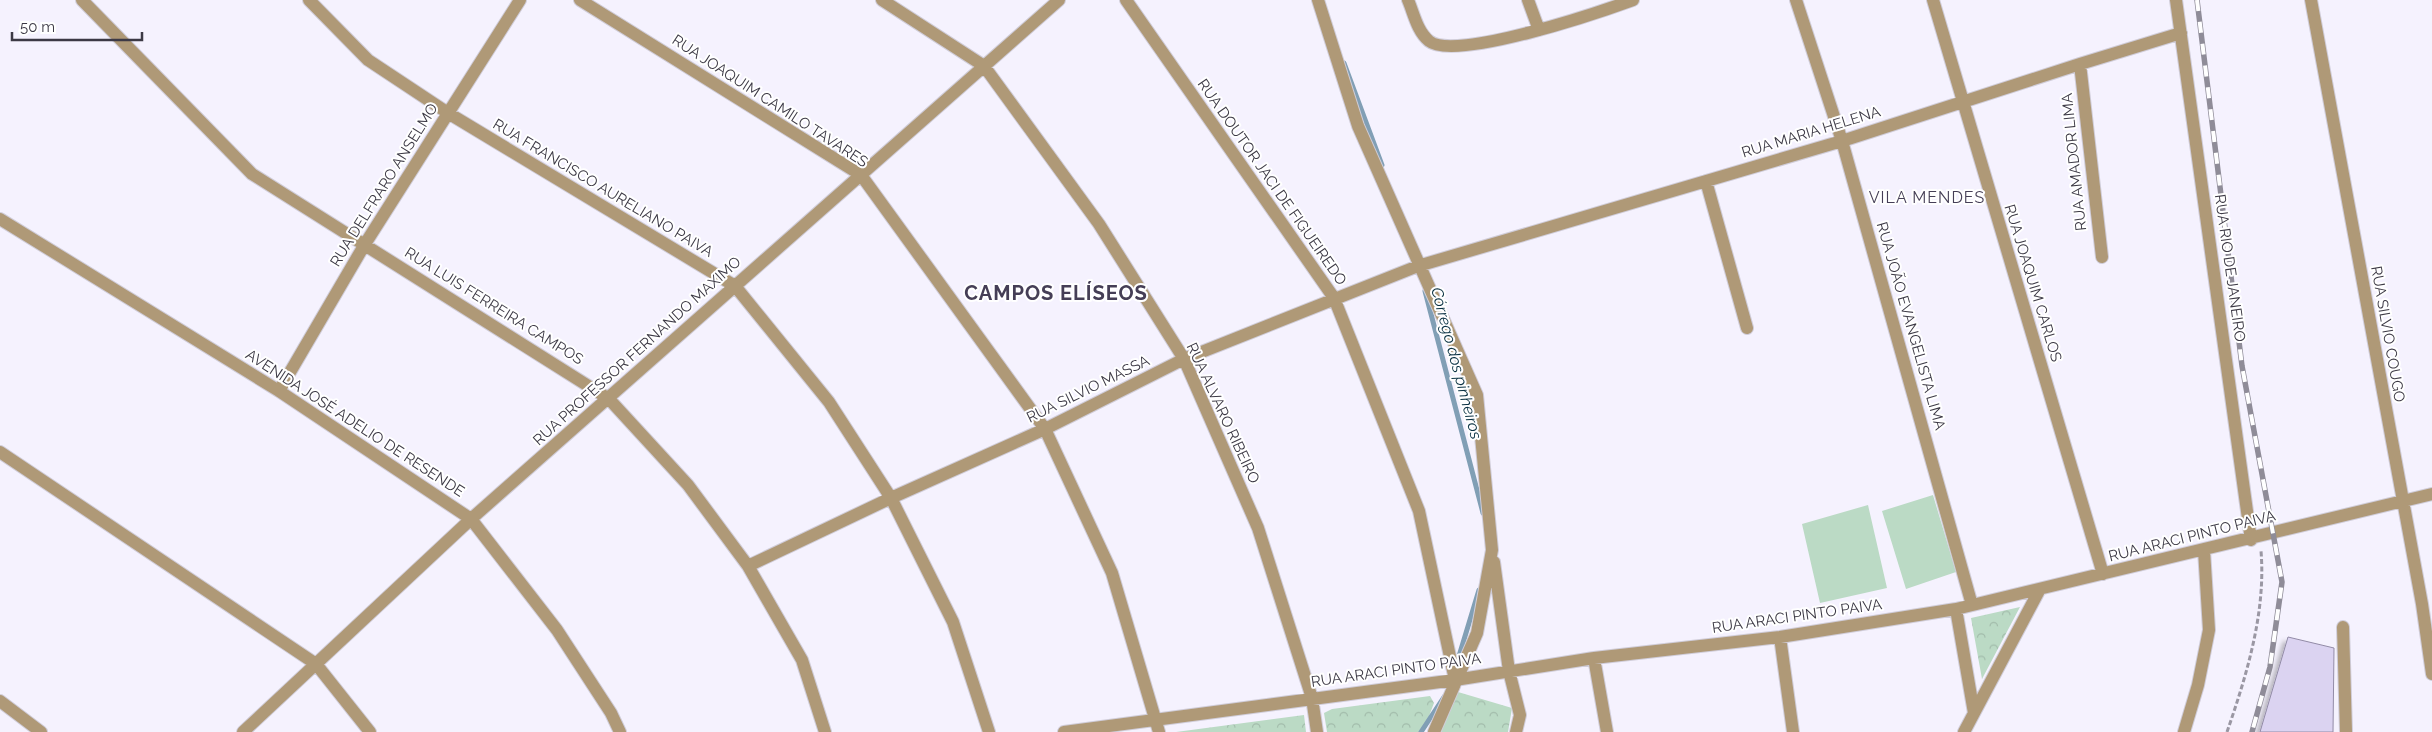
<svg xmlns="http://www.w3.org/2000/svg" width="2432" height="732" font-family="Raleway,sans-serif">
  <defs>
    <pattern id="park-crowns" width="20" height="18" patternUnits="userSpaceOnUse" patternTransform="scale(1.25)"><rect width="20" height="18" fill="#bbdac5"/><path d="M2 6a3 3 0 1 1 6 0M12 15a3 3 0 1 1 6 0" fill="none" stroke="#a2bcab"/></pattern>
    <filter id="shadow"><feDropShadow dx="-4.5" dy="4.5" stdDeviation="2.5" flood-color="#0004"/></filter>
  </defs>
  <rect width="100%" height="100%" fill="#f5f2fe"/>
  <path fill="#bbdac5" d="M1933,495L1956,572L1906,589L1882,511Z
    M1868,505L1887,588L1820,603L1802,524Z"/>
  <path fill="url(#park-crowns)" d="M2020,607L1982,679L1971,618Z
    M1458,692L1512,708L1508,732H1441Z
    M1430,696L1434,703L1423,732H1327L1324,713L1332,709Z
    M1304,715L1306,732H1176Z"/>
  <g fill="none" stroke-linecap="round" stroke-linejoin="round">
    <path stroke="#819fb5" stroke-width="5" d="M1344,63L1382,165
      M1425,291L1483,513
      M1456,666L1479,590
      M1421,732L1444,697"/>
  </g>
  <path fill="#dbd3f1" stroke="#928ba6" filter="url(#shadow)" d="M2288,637L2334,648L2333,732H2260Z"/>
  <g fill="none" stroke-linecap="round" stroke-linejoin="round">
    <defs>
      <path id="minor" d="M82,0L252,174L609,399L688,485L748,566L802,660L825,732
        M309,0L368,60L448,113L735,286L829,402L891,498L953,622L989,732
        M580,0L861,175L1045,429L1112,573L1159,732
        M882,0L984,66L1099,224L1184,359L1258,528L1312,698L1317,732
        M1126,0L1334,298L1419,511L1455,680
        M1318,0L1358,126L1477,395L1492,550L1477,633L1434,732
        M1408,0C1414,14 1417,31 1429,41C1454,62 1600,12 1633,0
        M1528,0L1539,30
        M1796,0L1842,141L1972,605
        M1933,0L2103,574
        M2176,0L2251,540
        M2311,0L2422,604L2432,674
        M2080,64L2102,257
        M1706,181L1747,328
        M0,219L279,391L471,519L557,630L611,713L620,732
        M279,391L365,244L520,0
        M0,452L316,664L370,732
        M1494,562L1509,671L1520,715L1516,732
        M748,566L891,498L1045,429L1184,359L1418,266L1842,141L2080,64L2181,33
        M1956,609L1974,713
        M2343,627L2346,732
        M1780,637L1793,732
        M1594,658L1607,732
        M0,701L41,732
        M243,732L471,519L1059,0
        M1064,732L1455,680L1594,658L1780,637L1956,609L2432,494
        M1964,732L2040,589
        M2184,732L2198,685L2209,630L2204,550"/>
    </defs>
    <use href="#minor" stroke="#d0cdd9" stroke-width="14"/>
    <path stroke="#9a97a3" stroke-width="3" stroke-dasharray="5 2.5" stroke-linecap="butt" d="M2227,732C2247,674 2266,612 2261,551"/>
    <use href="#minor" stroke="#af9977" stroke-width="12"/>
    <defs>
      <path id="rail" d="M2197,0L2242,366L2282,582L2270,667L2252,732"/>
    </defs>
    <use href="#rail" stroke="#8f8c98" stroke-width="5.5"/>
    <use href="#rail" stroke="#fff" stroke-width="4" stroke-dasharray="11" stroke-linecap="butt"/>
  </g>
  <g text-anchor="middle" stroke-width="4" stroke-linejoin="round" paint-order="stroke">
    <g font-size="15" fill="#3c3945" stroke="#fff">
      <text transform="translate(770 101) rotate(33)" y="5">RUA JOAQUIM CAMILO TAVARES</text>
      <text transform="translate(1811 132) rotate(-17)" y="5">RUA MARIA HELENA</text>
      <text transform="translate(2074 162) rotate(-96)" y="5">RUA AMADOR LIMA</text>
      <text transform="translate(1272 182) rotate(55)" y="5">RUA DOUTOR JACI DE FIGUEIREDO</text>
      <text transform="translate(384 185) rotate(-58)" y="5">RUA DELFRARO ANSELMO</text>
      <text transform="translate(603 188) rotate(31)" y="5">RUA FRANCISCO AURELIANO PAIVA</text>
      <text transform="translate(2230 268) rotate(82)" y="5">RUA RIO DE JANEIRO</text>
      <text transform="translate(2033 283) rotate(73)" y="5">RUA JOAQUIM CARLOS</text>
      <text transform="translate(494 306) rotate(32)" y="5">RUA LUIS FERREIRA CAMPOS</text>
      <text transform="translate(1911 326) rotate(74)" y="5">RUA JOÃO EVANGELISTA LIMA</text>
      <text transform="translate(2388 334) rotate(80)" y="5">RUA SILVIO COUGO</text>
      <text transform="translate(637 351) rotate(-42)" y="5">RUA PROFESSOR FERNANDO MAXIMO</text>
      <text transform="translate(1088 389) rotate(-26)" y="5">RUA SILVIO MASSA</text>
      <text transform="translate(1223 413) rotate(65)" y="5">RUA ALVARO RIBEIRO</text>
      <text transform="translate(355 423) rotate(33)" y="5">AVENIDA JOSÉ ADELIO DE RESENDE</text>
      <text transform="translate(2192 536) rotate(-14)" y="5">RUA ARACI PINTO PAIVA</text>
      <text transform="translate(1797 616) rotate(-8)" y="5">RUA ARACI PINTO PAIVA</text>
      <text transform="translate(1396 670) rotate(-8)" y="5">RUA ARACI PINTO PAIVA</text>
    </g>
    <g font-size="16" letter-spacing="1" fill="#453e56" stroke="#fff">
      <text x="1927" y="203">VILA MENDES</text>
    </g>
    <g font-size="16" font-style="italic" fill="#0a3143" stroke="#fff">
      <text transform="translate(1457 363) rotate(75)" y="6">Córrego dos pinheiros</text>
    </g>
    <g font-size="20" font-weight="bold" letter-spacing="1" fill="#453e56" stroke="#fff">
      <text x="1056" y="300">CAMPOS ELÍSEOS</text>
    </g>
  </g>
  <path d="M12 32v8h130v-8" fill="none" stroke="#3c3945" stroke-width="2.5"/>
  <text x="20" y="32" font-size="15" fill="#3c3945" stroke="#ffffff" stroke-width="4" paint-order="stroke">50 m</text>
</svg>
